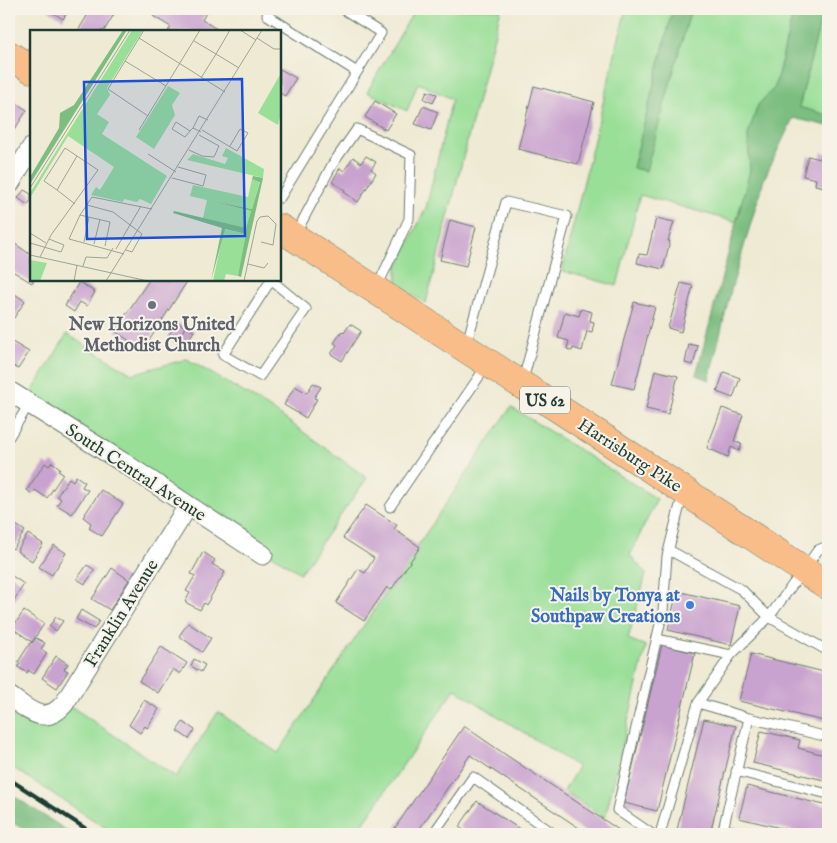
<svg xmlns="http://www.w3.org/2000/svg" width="837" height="843" font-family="'IM FELL English',serif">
  <rect width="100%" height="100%" fill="#f7f3e8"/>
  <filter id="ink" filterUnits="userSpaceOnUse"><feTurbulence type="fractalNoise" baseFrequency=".02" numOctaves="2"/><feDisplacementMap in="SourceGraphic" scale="10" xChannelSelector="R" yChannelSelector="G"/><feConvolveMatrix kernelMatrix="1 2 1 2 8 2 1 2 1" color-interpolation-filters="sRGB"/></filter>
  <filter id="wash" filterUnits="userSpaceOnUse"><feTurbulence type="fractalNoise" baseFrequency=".0096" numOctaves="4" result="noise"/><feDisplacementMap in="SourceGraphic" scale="20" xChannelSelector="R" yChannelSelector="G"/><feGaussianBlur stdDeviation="1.12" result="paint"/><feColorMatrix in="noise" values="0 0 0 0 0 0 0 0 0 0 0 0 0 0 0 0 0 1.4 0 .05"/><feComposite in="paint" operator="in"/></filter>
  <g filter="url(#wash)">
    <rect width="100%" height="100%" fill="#efead3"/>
    <path fill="#9adf98" stroke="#5c8e66" d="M415,9H501L426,303L408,293L397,283V267L426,208L452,99L418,83L407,111L367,92Z
      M626,9H673L633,168L645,171L691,9H794L775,87L758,105L748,135L750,171L736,222L640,195L617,286L562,271Z
      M823,9H828V115L799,108Z
      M67,334L132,374L187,359L270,408L367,478L300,573L29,397Z
      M511,407L657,499L630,555L646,574L628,639L646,646L605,818L564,791L578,767L455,689L356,834H115L9,765V706L72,707L176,777L218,712L278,753Z"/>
    <path fill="#7bbe80" stroke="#4d7e5a" d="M673,9H691L646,171L633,168Z
      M794,9H823L799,107L828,115V126L793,118L764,179L731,290L709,380L696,375L750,171L748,135L758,105L775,87Z
      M9,793L72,834H30L9,820Z"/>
    <g id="blocks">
      <path fill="#c9a3cf" d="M47,9H69L63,19Z
        M91,9H117L104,31H78Z
        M157,9H211L209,12L207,11L202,20L220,31H168L171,27L153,16Z
        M280,69L296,78L285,96L280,93Z
        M534,86L594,102L578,164L518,149Z
        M427,91L437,94L433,103L424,99Z
        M11,100L27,110L9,138V103Z
        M375,101L396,114L386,130L365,117Z
        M423,106L438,112L431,130L415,124Z
        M822,152L828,154V188L815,185L816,179L803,176L808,156L820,159Z
        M366,156L376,162L371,169L376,173L358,202L344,192L345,190L332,182L340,168L344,171L353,157L361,163Z
        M24,190L31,194V200L28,205L18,198Z
        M656,218L674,222L668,241H670L663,269L637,263L639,254L647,255Z
        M450,220L476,227L466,266L440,260Z
        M11,241L31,255V280H34L32,283L9,269V244Z
        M149,280H188L143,350L115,331Z
        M79,282L95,292L87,306L80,302L74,312L65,306Z
        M681,283L693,286L681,332L668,328Z
        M12,292L25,301L14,318L9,315V297Z
        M634,302L655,307L634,389L612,384Z
        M581,309L592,312L590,321L594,322L592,332L587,331L582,351L573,348L572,351L567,349L569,341L558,338L565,312L579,316Z
        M177,322L185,327L183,331L185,327L194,331L184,347L168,336Z
        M350,324L361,331L342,361L331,354L337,345L334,343L342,331L344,333Z
        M9,340L29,352L18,369L9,363Z
        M689,344L698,346L693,365L685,363Z
        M655,370L678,376L668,414L646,409Z
        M724,372L740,378L733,398L717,392Z
        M313,383L321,387L314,398L317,399L306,418L284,405L295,386L307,393Z
        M722,408L743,415L734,441L742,444L739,451L731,447L728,457L707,448Z
        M52,462L60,468L58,471L63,474L47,498L35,490L32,494L27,490L45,463L49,466Z
        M76,476L85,482L82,487L88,490L72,514L57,505L61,499L57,496L69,478L73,481Z
        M101,490L123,504L102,536L89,528L91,523L83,517Z
        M366,505L397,525L394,529L420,547L391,590L387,587L364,621L336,603L358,569L365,573L374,558L343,538Z
        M9,520L25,531L13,549L9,546Z
        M28,534L43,544L32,561L17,551Z
        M54,545L66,553L52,575L39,567Z
        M203,552L215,560L212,564L225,572L206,605L204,603L200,610L185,602L190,593L186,591L195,576L191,574Z
        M87,565L95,570L85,584L77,579Z
        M112,568L129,580L110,610L92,599Z
        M9,574L24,584L13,602L9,600Z
        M677,591L740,606L731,645L668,630Z
        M81,610L99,621L94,629L76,619Z
        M24,611L44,624L32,642L12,628Z
        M56,617L63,621L56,631L49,626Z
        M188,623L211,638L202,652L179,636Z
        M36,638L45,643L41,649L47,653L34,674L28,670L27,673L18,667L20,663L18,662L25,651L31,642L32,643Z
        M662,645L695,653L657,811L624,803Z
        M161,647L187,663L180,674L173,669L158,693L139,681Z
        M751,654L828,673V722L739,701Z
        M56,656L68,664L64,669L68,671L57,688L42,678Z
        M194,659L205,665L201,672L191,666Z
        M144,700L159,709L147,728L145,726L140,733L129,725Z
        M704,719L736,726L710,834H676Z
        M183,722L195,730L189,739L177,731Z
        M464,726L509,757L625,834H588L470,755L416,834H391Z
        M761,731L800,740L798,748L828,756V781L753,763Z
        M747,786L828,806V834H806L739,818Z
        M477,801L527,834H470L459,827Z"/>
    </g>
  </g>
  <g filter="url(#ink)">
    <use href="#blocks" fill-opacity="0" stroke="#687a6c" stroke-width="1"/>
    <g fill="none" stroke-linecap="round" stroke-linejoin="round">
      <defs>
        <path id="lane" d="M271,9L267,15L357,72
          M280,198L381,33L343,9
          M295,235L332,165L357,129L411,155L409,219L377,287
          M271,280L306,309L260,376L223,355Z
          M466,346L506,202L567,216L523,380
          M9,437L29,404
          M390,507L487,365
          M669,550L742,590L769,617L828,651
          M657,639L731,655
          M698,703L749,718
          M736,771L828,794
          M723,829L747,834
          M433,834L473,777L554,834
          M652,834L617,810L663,611L667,556L683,493
          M660,834L698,703L731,655L769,617L818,550L825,547L828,548
          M722,834L749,718L828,737"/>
        <path id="street" d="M9,185L31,148
          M9,391L124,463L263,555
          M9,696C28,709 44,727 64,704L188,506"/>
        <path id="primary" d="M9,55L31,69
          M280,228L607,440L828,586"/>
      </defs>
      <use href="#lane" stroke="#687a6c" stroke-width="11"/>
      <use href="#street" stroke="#687a6c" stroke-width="21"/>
      <use href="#primary" stroke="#687a6c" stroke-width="29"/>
      <use href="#lane" stroke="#fff" stroke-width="9"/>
      <use href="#street" stroke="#fff" stroke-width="19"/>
      <use href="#primary" stroke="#f8bd89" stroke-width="28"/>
      <path stroke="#1f3d34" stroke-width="4" d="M9,779L94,834"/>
    </g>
  </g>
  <circle fill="#6b7280" stroke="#f7f3e8" stroke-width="2" cx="152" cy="305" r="5"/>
  <circle fill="#3f7fe0" stroke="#f7f3e8" stroke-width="2" cx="690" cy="605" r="5"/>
  <g text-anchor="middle" stroke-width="4" stroke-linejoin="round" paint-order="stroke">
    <rect fill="#f7f3e8" stroke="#60746a" stroke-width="1" x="520" y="386.5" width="50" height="27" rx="4"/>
    <g font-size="16" font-weight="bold" fill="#1f3d34">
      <text x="545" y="406">US 62</text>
    </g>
    <g font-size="18" font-weight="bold" fill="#5b616d" stroke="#f7f3e8">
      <text x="152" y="330">New Horizons United<tspan x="152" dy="21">Methodist Church</tspan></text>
    </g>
    <g font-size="18" fill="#1f3d34" stroke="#f7f3e8">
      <text transform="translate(630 455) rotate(33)" y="6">Harrisburg Pike</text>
      <text transform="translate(136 472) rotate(33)" y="6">South Central Avenue</text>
      <text transform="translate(121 613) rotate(-58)" y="6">Franklin Avenue</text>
    </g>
    <g font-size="18" font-weight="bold" fill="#366cbe" stroke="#f7f3e8" text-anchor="end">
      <text x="680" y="601">Nails by Tonya at<tspan x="680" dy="21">Southpaw Creations</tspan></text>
    </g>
  </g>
  <g transform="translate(30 30)">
    <rect width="251" height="251" fill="#efead3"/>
    <path d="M102,0H113L77,58L80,65L67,84L79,92L72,104L137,146L121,174L110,169L107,172L94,169L93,172L61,165L66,157L70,160L84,137L38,106L0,168V163ZM251,43V83L248,95L228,83ZM138,56L150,63L142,75L145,85L124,119L106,107ZM196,118L234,139L233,148L157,130L163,124L195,134L198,128L192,126ZM222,149L230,151L222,179L182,171L221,181L216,199L173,188L177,170L160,166L163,155L218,167ZM194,199L216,204L217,207L208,246L196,244L194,251H183ZM0,230L17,233L10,251H0Z" fill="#9adf98"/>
    <path d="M93,0H97L0,154V147L29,98L30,83L44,75ZM223,146L233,148L211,247L208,246L216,204L195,199L181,251L192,198L143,183L144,181L216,198L221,181L182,171L222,179L230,152L222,149Z" fill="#7bbe80"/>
    <path fill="none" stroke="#9ca593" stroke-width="1" d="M114,0L78,59L118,86M200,0L186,24L209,38M210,0L226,10M109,8L195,62M227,8L244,19H250M164,11L186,24L171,48M95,31L136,56M163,98L169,86L178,90M109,100L170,0M172,100L207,121L218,103L210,99L200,116M160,101L146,92L142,99L155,107L160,101L163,98L171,102M159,120L172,126L184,127L189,116L169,105M118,124L146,142M142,148L173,156L176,145L148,137M0,158L100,0M27,160L45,174M57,175L83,182L112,204L102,222L96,220M50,185L80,192L75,216M0,203L16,213M54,212L59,187M0,213L31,222L34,215L19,209M64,214L70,189M86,219L111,176M94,224L39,209L50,185L62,167L122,179M0,225L118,251M10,227L21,205L68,140L47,126L27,160L14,151L35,118L47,126M218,234L234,238L238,233M53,236L56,227L77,228L83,218M44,251L47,235M76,251L232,0M214,251L227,191L230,187L238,186L246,194L243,215L231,212"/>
    <path fill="#1d4ed8" fill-opacity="0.15" stroke="#1d4ed8" stroke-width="2.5" d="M212,49L215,206L57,209L54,52Z"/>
    <rect width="251" height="251" fill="none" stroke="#1f3d34" stroke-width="2.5"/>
  </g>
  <rect width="837" height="843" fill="none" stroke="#f7f3e8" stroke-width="30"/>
</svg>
